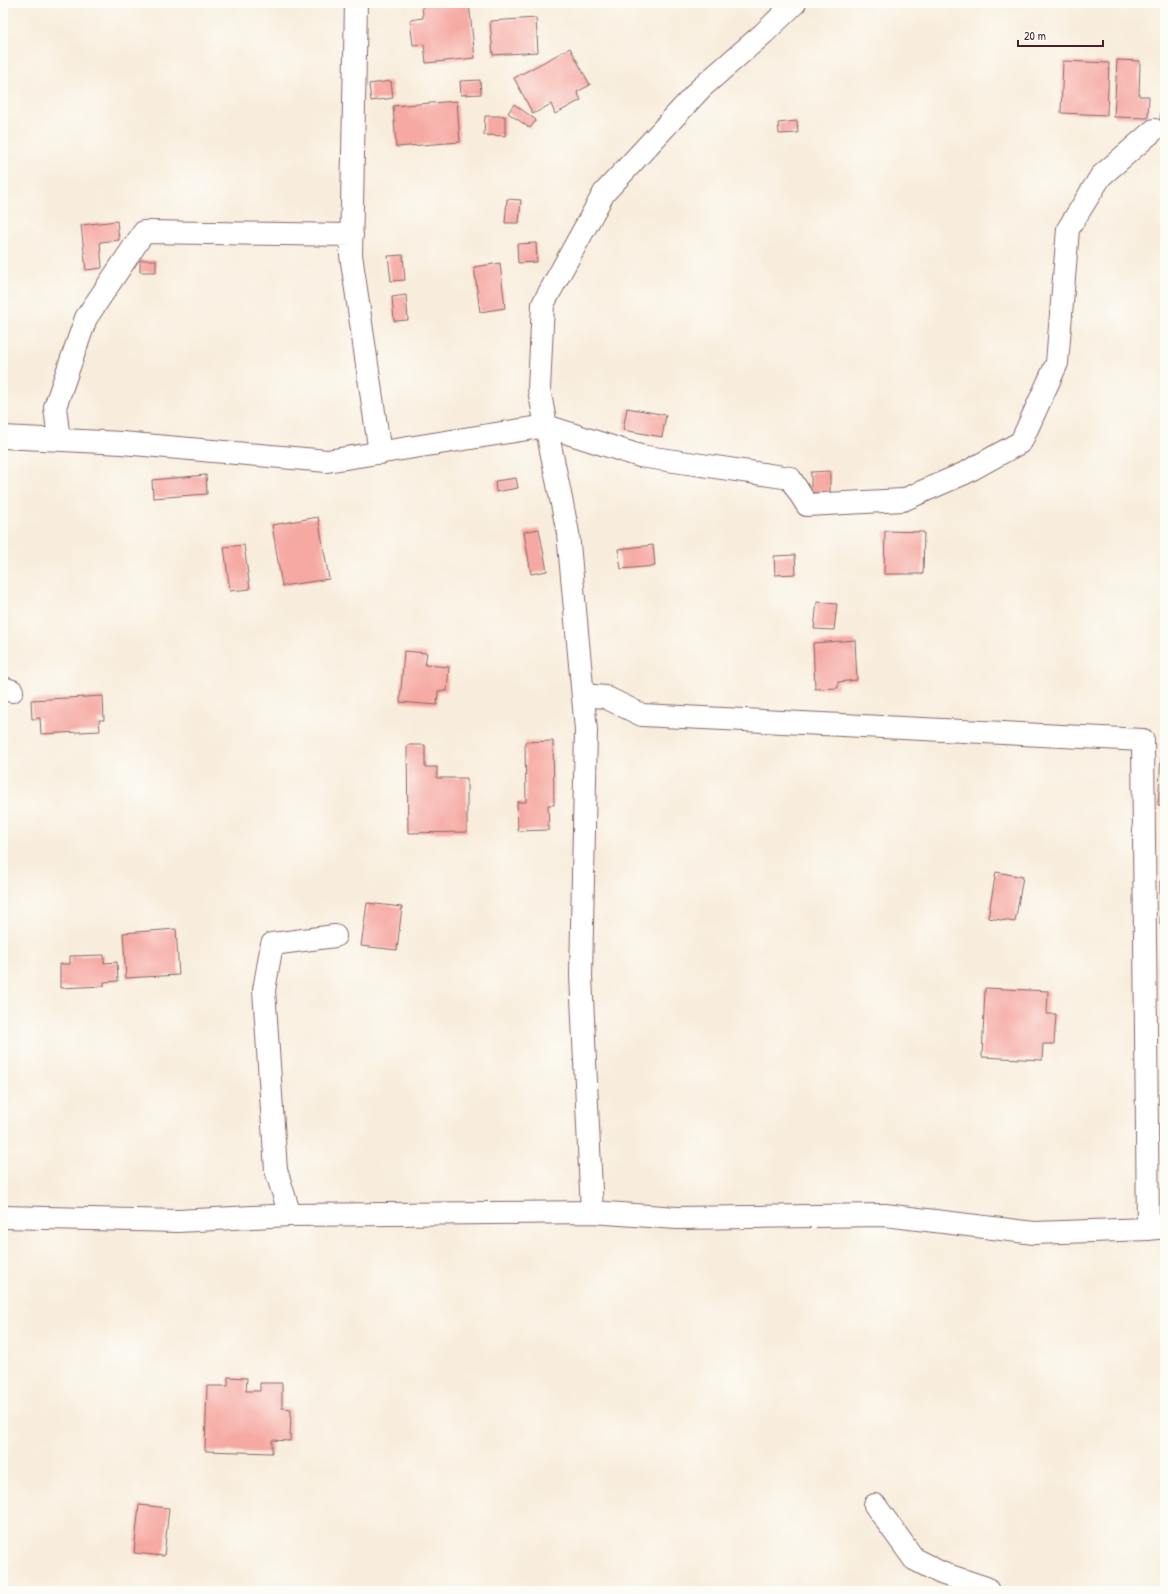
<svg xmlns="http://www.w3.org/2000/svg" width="1168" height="1594" font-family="'Patrick Hand',sans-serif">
  <rect width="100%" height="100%" fill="#fdfcf7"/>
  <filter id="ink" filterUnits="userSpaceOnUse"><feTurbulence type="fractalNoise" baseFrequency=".025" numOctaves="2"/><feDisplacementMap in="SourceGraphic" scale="8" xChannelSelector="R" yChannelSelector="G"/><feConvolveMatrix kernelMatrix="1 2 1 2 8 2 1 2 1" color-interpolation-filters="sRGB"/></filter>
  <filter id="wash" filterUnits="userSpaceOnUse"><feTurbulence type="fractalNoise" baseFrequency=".012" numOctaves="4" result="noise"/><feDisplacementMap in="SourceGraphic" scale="16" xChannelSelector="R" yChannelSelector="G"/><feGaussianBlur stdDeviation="0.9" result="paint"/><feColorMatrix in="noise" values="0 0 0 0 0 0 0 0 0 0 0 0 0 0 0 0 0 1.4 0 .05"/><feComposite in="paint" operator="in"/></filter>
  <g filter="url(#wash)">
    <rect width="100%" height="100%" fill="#f8eddc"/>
    <g id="blocks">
      <path fill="#f6a8a2" d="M422,3H469L475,58L426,63L424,44L413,45L410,20L423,18Z
        M536,18L538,52L493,55L490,21Z
        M570,48L590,85L577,92L581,100L555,114L551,104L533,114L514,78Z
        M1117,60L1140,61L1139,96H1149L1148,118L1114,117Z
        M1063,61L1109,63L1107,115L1061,113Z
        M480,80L481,94L461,95L460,81Z
        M391,81L393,98L371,101L369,84Z
        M457,101L460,142L396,147L393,106Z
        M514,104L536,120L530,128L508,113Z
        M1162,104H1165V128L1159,127Z
        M485,116H505V136L484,135Z
        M797,121L798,133L779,134L778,123Z
        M507,199L521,200L519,223H505Z
        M117,221L119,240L100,242L102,268L86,270L81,225Z
        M536,243L537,262L518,263L517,244Z
        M403,255L405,280L391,281L388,256Z
        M140,260H156V272H140Z
        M500,263L505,308L480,312L474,267Z
        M406,295L408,320L394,321L392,297Z
        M627,408L666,415L662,437L623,430Z
        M830,471V493H811V472Z
        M206,475L207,494L153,498L152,480Z
        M516,478L518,488L496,492L495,481Z
        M318,517L329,579L282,586L272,525Z
        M539,529L547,571L531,574L524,532Z
        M885,531L924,532L923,574H884Z
        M244,545L250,589L230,591L224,547Z
        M653,545L655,566L621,569L618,549Z
        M795,555L796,574L775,575L774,556Z
        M817,602L837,604L834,630L814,629Z
        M855,640L857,680L838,682V688L815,689L813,643Z
        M404,651L427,653L425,665L449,667L447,691H438L437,705L400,702Z
        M103,696L104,720H99L100,731L41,734L40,718L32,719L31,700Z
        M553,741L554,805H548L549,830L518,831L517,802H526L525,742Z
        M407,745H425V767H437V778H467V832L408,833Z
        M1161,755L1165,756V806L1158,805Z
        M996,872L1023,877L1015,922L988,918Z
        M1160,881H1165V925H1160Z
        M367,903L402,907L397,950L361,946Z
        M176,929L179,975L126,978L123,933Z
        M104,955V963L117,962L118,981L104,982V986L60,988V964H70V956Z
        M985,988L1048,991L1047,1014H1056L1054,1044H1043L1042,1060L982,1057Z
        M228,1377L247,1378L246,1391H260V1383H282V1408L291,1409L290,1441L272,1440V1453L205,1451L207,1386H228Z
        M139,1505L169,1508L164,1556L134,1553Z"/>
    </g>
  </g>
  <g filter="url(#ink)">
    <use href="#blocks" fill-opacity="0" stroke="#876769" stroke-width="1"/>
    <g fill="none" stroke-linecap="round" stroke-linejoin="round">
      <defs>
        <path id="minor" d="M356,3L351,255L380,453
          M795,3L764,33L701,88L604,193L543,304L539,389L546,426L640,456L790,478L807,505L903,500L965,473L1021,442L1057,363L1068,229L1101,176L1154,130
          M3,437L122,443L327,461L546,426L568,533L586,730L581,976L592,1212
          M59,440L55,407L86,318L144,232L352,235
          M3,688L12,691
          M583,695L605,697L642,715L1143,740L1148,1229
          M290,1215L276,1170L264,990L272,944L335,936
          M3,1217L178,1221L290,1215L592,1212L677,1218L885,1215L1034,1233L1148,1229L1165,1227
          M875,1505L914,1559L941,1573L986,1588L988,1591"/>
      </defs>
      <use href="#minor" stroke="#876769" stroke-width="24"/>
      <use href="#minor" stroke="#fff" stroke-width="22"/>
    </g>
  </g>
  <rect width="1168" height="1594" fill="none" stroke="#fdfcf7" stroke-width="16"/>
  <path d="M1018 40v6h85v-6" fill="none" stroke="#4a1f2b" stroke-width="2"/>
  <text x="1024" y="40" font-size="12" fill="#4a1f2b" stroke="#fdfcf7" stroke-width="3" paint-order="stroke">20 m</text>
</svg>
